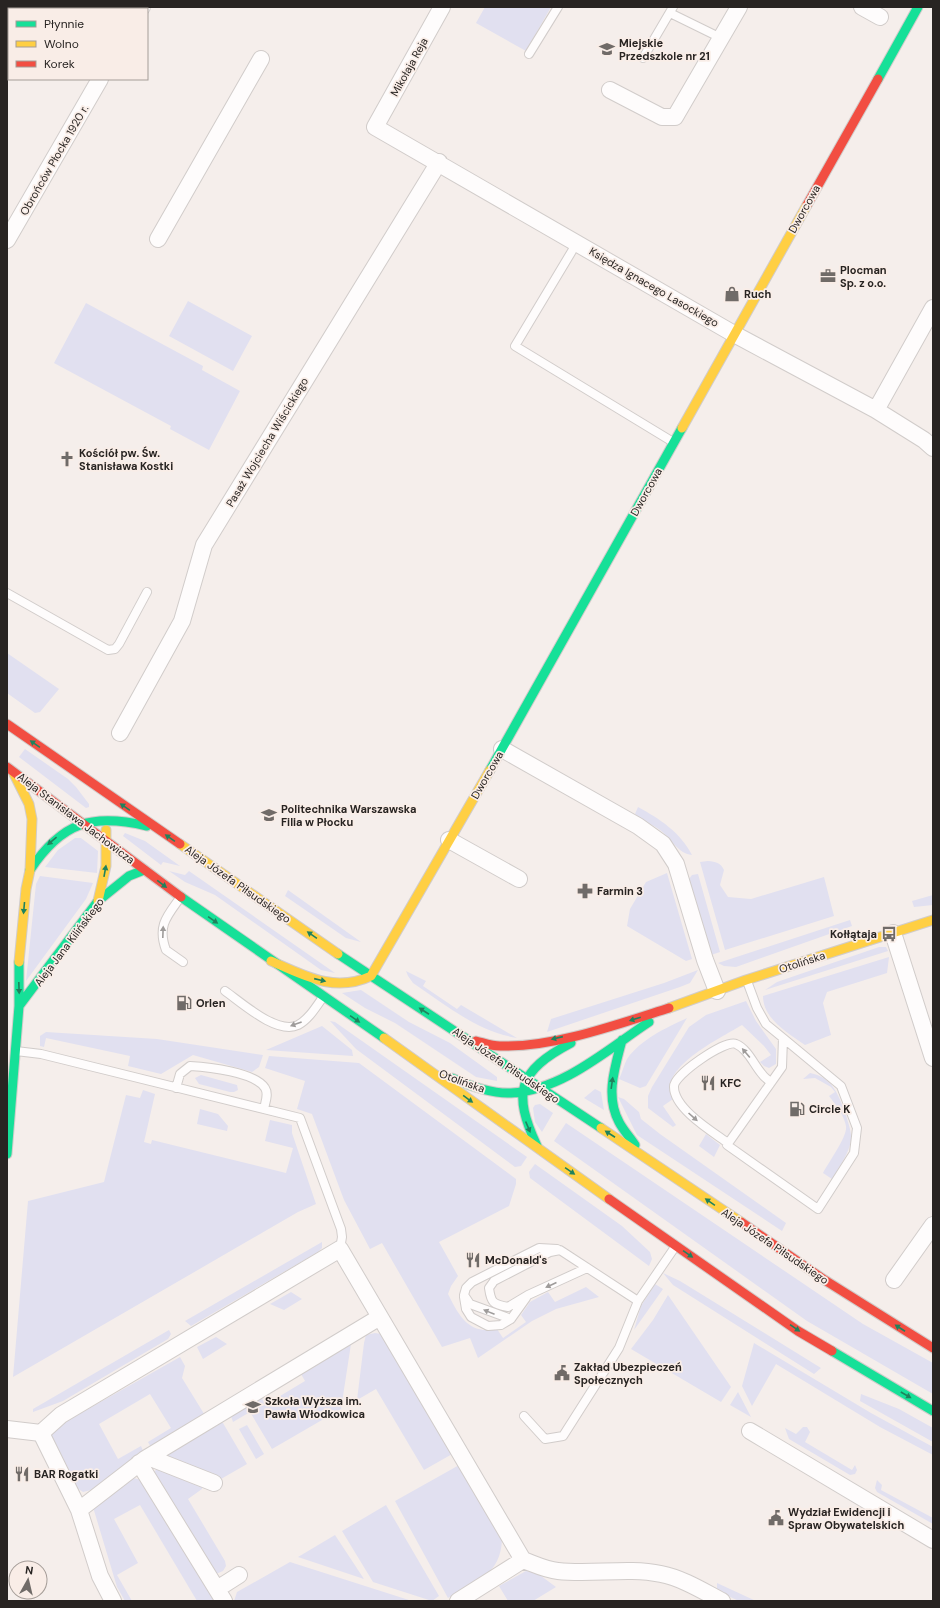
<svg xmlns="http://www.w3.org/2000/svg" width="940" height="1608" font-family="'DM Sans',sans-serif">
  <rect width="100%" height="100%" fill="#f5eeeb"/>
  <path fill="#e1e0f0" d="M485,7H551L526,51L476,23Z
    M188,301L252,336L233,371L169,336Z
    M86,303L203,366L202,370L240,391L209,450L170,429L171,426L54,363Z
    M7,653L59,689L40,712L35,713L7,693Z
    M25,749L68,779L76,787L89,804V807L86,808L19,757Z
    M638,807C660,819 680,832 692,855C677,853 671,838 660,830C653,825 645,821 638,817L635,814Z
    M125,833L145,841L180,866L163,862L161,865L123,836Z
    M75,838H81L98,851L97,873L45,867L58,850Z
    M708,861C716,862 720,862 724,870L720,885L728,897L751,899L824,877L834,916L725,950L700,862Z
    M169,871L185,875L189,871L335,973L321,970L215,895L185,882Z
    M667,873L692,959L686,961L627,926L630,909L646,882Z
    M698,874L720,952L711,955L689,879L692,875Z
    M40,876L93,883L86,899L26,981L36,884Z
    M288,890L361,942L346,938L285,896Z
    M933,895V905L914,907L912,901Z
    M850,920L852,926L736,967L724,966L718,963Z
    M879,947H886L888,951L765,990L777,982Z
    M889,957L887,973L827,992L823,1003L831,1035L805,1045C788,1033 763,1019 763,996Z
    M698,970L690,983L680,987L547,1032L551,1019L664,983Z
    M406,971L426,981L423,986L457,1009L461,1005L517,1038C476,1031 446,1005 413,983L408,976Z
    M361,990L409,1022L450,1043L497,1077V1081L476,1077L395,1023L365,1008L342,993Z
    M746,1001L756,1021L776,1049V1064L769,1068L764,1066L760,1062L771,1055L764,1046L742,1025C721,1038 655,1069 673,1099L663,1106L676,1125L673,1127L648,1108V1096L652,1087L689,1027L706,1015Z
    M687,1018L646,1086L640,1088L619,1079C622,1073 624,1065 627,1059C641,1039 666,1028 687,1018Z
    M330,1021L335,1022L527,1157L521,1166L515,1167L356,1049Z
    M322,1026L352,1050L353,1056L266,1050Z
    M46,1032L157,1039L263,1055L259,1067L252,1072L193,1055L161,1074L128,1066L130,1056L46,1038L44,1047L40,1046V1036Z
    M269,1056L359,1063L516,1179V1184L509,1206L439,1242L458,1276L451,1286L448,1294C459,1316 469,1335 497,1329L503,1338L526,1322L521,1315L530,1302L548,1292L555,1302L586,1287L599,1297L556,1309L532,1321L478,1358L470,1338L442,1347L382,1243L370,1249L344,1200L312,1114L297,1109L305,1081L265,1068Z
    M810,1073C833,1077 839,1096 846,1115C848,1123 852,1132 851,1140C849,1154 839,1167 832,1179L823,1173C828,1163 848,1136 846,1126C844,1115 836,1105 829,1096L835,1092L831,1087L815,1078L803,1079Z
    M201,1075L237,1085L238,1090L234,1092H230L199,1084L195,1078Z
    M595,1089L601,1092L604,1110L584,1098Z
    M143,1090L155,1094L144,1142L151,1144L152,1140L286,1173L293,1148L265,1141L270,1120L292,1125V1133L316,1204L298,1212L13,1377L28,1201L104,1182L126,1095L140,1098Z
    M618,1097L624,1099L639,1112L641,1119L660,1134L786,1223L782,1231L637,1135Z
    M540,1104L553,1113L542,1132L535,1122L533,1108L535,1105Z
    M200,1109L218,1114L228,1126L227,1131L197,1124Z
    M566,1123L863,1324L933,1363V1394L807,1321L554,1141Z
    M706,1134L720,1145L714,1157L699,1146Z
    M535,1164L622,1226L650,1252L652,1259L649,1266L530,1178L529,1172Z
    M322,1242V1248L318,1252L191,1326L185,1321Z
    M663,1273L680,1281L821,1368L814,1374L673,1285Z
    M655,1284L663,1289L634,1330L641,1306Z
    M291,1292L302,1299L284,1310L270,1304Z
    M668,1295L731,1387L721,1402L631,1349L653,1320Z
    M169,1330L171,1334L168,1339L63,1401L33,1412V1409Z
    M375,1333L381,1334L454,1453L424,1470L376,1389L357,1400L364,1343L366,1335Z
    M216,1337L227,1344L203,1359L197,1347Z
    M754,1343L871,1413L933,1447V1455L880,1427L776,1364L752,1406L742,1386Z
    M351,1344L341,1409L272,1449L250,1412L233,1422L231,1416L233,1413L261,1396L265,1405L305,1381L301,1374Z
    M180,1357L185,1366L182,1378L206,1417L152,1449L148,1442L171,1428L150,1394L99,1424L118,1459L141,1446L144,1453L99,1488L83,1492L77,1488L50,1435L51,1430Z
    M738,1392L751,1417L730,1405Z
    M861,1394L899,1409L933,1428V1442L860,1401Z
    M220,1421L223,1423L247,1464L221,1479L166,1455Z
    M247,1425L264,1454L256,1459L239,1429Z
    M803,1427H807L810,1432L805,1442L852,1470L855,1465L857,1470L855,1474L850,1475L789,1439L785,1428L796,1434Z
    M461,1464L502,1539C501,1575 475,1582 448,1598L395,1501Z
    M156,1469L203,1485L202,1489L188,1499L225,1561L226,1566L223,1571L216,1574L154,1474Z
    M133,1478L142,1480L216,1601H197L140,1505L114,1519L138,1563L117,1575L132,1601H125L117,1587L93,1507Z
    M877,1480L882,1485L881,1490L933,1518V1524L877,1492L875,1488Z
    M386,1505L439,1596L432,1601L373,1582L342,1531Z
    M335,1535L364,1579L298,1557Z
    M290,1562L412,1601H234L237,1592Z
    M526,1571L537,1573L556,1587L533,1601H508L499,1586Z
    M717,1583L756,1601H739L717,1591Z"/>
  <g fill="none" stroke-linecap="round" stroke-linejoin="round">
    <defs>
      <path id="lane" d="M670,13L721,38
        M529,54L558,7
        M643,58L673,7
        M576,242L572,251L515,346L673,442
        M7,593L108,650L115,649L119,644L147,592
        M180,898C167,916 157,926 166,950L183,962
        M747,981L757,1008L766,1024L783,1038
        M225,991C242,1003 277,1035 298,1025C309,1019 316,1007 323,997
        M783,1038L841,1086L857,1128L854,1153L818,1209L727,1145L782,1067Z
        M16,1051L41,1054L300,1118L341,1229L342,1237L340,1249
        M176,1088L180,1074L190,1066C208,1067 255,1072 265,1088C269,1094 265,1103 264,1109
        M728,1143C713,1132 674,1109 674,1087C673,1075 726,1039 736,1044C748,1049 754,1065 762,1074C764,1077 768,1080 771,1082
        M587,1268L528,1295L508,1307C493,1304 491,1303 489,1288L494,1281L550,1252L560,1250L638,1301
        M464,1297L466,1309L471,1317L488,1326L501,1325L511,1319
        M526,1298L511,1319L470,1304L464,1295L466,1288L472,1282L539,1248L557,1249
        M524,1416L545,1439L563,1436L619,1348L638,1301L675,1247"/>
      <path id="street" d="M442,7L375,127L734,334L876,410L924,440L933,448
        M862,7L880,17
        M140,9L142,7
        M610,90L662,117H675L739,7
        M158,239L261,59
        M7,240L100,79
        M876,410L933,308
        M120,733L182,621L204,545L439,162
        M502,749L638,826L663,844L676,864L705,960L717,991
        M449,840L519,879
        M893,933L933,1058
        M894,1280L933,1225
        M7,1429L41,1433L79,1510L100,1576L113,1601
        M750,1431L933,1540
        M41,1433L61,1415L340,1249L523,1560L458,1601
        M148,1457L214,1483
        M139,1463L224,1601
        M79,1510L145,1459L380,1317
        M523,1560C534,1564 546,1570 558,1571C592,1575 627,1567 661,1574C682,1578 703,1591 722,1601
        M217,1589L239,1575"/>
      <path id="fast" d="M878,79L918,7
        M490,770L682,428
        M30,870C62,822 92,813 147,826
        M181,897L384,1038
        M338,954L601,1128
        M19,1006L98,901L129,876L144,870
        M622,1040C615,1067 605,1096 619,1122C623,1130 630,1137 635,1145
        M452,1078C470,1086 491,1094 511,1093C563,1090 608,1049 649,1022
        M537,1146C512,1092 518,1071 571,1043
        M7,1154L19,1006V962
        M832,1351L933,1411"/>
      <path id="slow" d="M682,428L807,205
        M14,774L29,804L32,819L30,870L26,889L19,962
        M180,844L338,954
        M98,901L106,866V830
        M271,961C305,976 335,993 371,976L490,770
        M669,1008L746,980L933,920
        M384,1038L609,1199
        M601,1128L741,1222"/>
      <path id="jam" d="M807,205L878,79
        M7,724L180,844
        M7,767L181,897
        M476,1041C484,1043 492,1046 500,1046C552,1048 619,1024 669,1008
        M609,1199L798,1331L832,1351
        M741,1222L823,1279L933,1348"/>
    </defs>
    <use href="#lane" stroke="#d1ccca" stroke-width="10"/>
    <use href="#street" stroke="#d1ccca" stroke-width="18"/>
    <use href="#fast" stroke="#d1ccca" stroke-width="11"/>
    <use href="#slow" stroke="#d1ccca" stroke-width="11"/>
    <use href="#jam" stroke="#d1ccca" stroke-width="11"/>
    <use href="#lane" stroke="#fefcfc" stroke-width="8"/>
    <use href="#street" stroke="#fefcfc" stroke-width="16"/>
    <use href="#fast" stroke="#16e098" stroke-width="9"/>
    <use href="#slow" stroke="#ffcf43" stroke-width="9"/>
    <use href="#jam" stroke="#f24e42" stroke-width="9"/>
  </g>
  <defs><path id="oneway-solid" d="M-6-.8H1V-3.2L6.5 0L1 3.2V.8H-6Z"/></defs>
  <g fill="#1f825d">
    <use href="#oneway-solid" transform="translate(35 744) rotate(-145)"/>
    <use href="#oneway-solid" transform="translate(125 807) rotate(-145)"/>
    <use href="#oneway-solid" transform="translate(170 838) rotate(-145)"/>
    <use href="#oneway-solid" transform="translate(52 841) rotate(140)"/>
    <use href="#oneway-solid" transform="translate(105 871) rotate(-80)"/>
    <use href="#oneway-solid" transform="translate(162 884) rotate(37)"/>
    <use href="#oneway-solid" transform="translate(24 908) rotate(95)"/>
    <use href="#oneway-solid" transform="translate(213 920) rotate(35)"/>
    <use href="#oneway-solid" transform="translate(312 935) rotate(-145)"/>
    <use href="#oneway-solid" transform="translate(320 980) rotate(13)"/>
    <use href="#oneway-solid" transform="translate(19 988) rotate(88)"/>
    <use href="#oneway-solid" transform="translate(424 1011) rotate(-147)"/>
    <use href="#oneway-solid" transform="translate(355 1019) rotate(34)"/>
    <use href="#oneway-solid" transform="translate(635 1019) rotate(163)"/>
    <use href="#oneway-solid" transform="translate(557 1038) rotate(167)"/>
    <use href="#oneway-solid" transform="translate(612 1083) rotate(-82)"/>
    <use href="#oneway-solid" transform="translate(468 1099) rotate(36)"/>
    <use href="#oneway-solid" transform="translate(528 1127) rotate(67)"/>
    <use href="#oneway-solid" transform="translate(610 1134) rotate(-147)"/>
    <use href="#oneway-solid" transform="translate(570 1171) rotate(35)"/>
    <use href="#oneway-solid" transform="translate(710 1202) rotate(-145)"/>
    <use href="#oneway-solid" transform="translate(688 1254) rotate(35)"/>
    <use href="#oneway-solid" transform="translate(795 1328) rotate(34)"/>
    <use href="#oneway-solid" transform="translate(900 1328) rotate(-147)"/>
    <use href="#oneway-solid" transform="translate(906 1395) rotate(30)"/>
  </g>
  <g fill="#9e9b9a">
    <use href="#oneway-solid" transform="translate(163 932) rotate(-88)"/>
    <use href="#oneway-solid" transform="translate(296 1024) rotate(160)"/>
    <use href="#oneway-solid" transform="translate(746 1053) rotate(-130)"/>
    <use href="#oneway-solid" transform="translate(693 1117) rotate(42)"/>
    <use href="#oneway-solid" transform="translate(551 1285) rotate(156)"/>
    <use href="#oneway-solid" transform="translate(489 1312) rotate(-158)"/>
  </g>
  <defs>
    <symbol id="school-bare" viewBox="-9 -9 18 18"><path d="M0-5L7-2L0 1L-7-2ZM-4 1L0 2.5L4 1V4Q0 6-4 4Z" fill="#706b68" stroke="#f9ede7" stroke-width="2.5" paint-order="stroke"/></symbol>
    <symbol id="office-bare" viewBox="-9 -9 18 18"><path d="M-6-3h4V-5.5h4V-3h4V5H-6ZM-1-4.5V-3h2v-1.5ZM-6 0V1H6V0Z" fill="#706b68" stroke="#f9ede7" stroke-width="2.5" paint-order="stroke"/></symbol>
    <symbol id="shop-bare" viewBox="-9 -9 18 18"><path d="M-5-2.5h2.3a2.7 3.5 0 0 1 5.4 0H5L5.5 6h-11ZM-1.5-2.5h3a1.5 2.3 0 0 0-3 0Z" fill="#706b68" stroke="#f9ede7" stroke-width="2.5" paint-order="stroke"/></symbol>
    <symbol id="church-bare" viewBox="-9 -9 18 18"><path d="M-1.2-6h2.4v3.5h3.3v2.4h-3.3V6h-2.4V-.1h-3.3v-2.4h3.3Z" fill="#706b68" stroke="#f9ede7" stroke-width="2.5" paint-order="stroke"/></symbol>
    <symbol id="university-bare" viewBox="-9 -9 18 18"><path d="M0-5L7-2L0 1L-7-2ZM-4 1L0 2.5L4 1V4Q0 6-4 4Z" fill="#706b68" stroke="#f9ede7" stroke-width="2.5" paint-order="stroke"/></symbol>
    <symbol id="pharmacy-bare" viewBox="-9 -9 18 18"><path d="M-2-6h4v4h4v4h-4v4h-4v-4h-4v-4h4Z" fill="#706b68" stroke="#f9ede7" stroke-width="2.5" paint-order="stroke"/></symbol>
    <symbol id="bus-bare" viewBox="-9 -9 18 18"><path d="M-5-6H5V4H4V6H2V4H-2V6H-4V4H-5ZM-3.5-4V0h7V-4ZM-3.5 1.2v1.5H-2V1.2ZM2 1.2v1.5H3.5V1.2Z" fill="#706b68" stroke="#f9ede7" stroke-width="2.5" paint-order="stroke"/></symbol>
    <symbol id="fuel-bare" viewBox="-9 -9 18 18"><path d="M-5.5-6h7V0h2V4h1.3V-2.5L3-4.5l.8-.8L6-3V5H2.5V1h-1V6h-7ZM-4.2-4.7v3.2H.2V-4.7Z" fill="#706b68" stroke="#f9ede7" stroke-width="2.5" paint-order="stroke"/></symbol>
    <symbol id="restaurant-bare" viewBox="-9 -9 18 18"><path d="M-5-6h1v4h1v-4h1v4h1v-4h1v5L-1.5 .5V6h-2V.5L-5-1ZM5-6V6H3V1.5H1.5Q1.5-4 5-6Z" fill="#706b68" stroke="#f9ede7" stroke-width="2.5" paint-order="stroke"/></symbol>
    <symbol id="civic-bare" viewBox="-9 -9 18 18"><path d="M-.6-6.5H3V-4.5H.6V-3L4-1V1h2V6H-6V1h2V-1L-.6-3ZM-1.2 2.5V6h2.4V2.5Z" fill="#706b68" stroke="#f9ede7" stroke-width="2.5" paint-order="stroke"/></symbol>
  </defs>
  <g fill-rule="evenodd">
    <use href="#school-bare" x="596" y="38" width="22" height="22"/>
    <use href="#office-bare" x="817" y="265" width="22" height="22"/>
    <use href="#shop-bare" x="721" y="283" width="22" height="22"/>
    <use href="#church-bare" x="56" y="448" width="22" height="22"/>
    <use href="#university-bare" x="258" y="804" width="22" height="22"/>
    <use href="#pharmacy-bare" x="574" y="880" width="22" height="22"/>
    <use href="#bus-bare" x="878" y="923" width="22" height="22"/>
    <use href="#fuel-bare" x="173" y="992" width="22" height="22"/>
    <use href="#restaurant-bare" x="697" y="1072" width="22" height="22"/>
    <use href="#fuel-bare" x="786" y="1098" width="22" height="22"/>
    <use href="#restaurant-bare" x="462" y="1249" width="22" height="22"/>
    <use href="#civic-bare" x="551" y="1362" width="22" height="22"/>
    <use href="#university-bare" x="242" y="1396" width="22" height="22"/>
    <use href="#restaurant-bare" x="11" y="1463" width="22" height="22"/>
    <use href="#civic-bare" x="765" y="1507" width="22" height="22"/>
  </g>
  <g text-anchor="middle" stroke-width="3.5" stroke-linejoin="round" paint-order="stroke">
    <g font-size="11" font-weight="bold" fill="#282422" stroke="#f9ede7" text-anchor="start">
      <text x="619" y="47">Miejskie<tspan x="619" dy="13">Przedszkole nr 21</tspan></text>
      <text x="840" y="274">Plocman<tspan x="840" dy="13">Sp. z o.o.</tspan></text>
      <text x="744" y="298">Ruch</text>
      <text x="79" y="457">Kościół pw. Św.<tspan x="79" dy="13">Stanisława Kostki</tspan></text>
      <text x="281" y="813">Politechnika Warszawska<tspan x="281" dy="13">Filia w Płocku</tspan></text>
      <text x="597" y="895">Farmin 3</text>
      <text x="877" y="938" text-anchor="end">Kołłątaja</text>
      <text x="196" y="1007">Orlen</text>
      <text x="720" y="1087">KFC</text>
      <text x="809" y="1113">Circle K</text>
      <text x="485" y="1264">McDonald's</text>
      <text x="574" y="1371">Zakład Ubezpieczeń<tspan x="574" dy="13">Społecznych</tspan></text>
      <text x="265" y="1405">Szkoła Wyższa im.<tspan x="265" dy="13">Pawła Włodkowica</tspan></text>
      <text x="34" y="1478">BAR Rogatki</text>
      <text x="788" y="1516">Wydział Ewidencji i<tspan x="788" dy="13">Spraw Obywatelskich</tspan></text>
    </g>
    <g font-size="11" fill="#282422" stroke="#f9ede7">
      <text transform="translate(409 67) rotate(-61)" y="4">Mikołaja Reja</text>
      <text transform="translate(54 160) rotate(-60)" y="4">Obrońców Płocka 1920 r.</text>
      <text transform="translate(804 209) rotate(-61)" y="4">Dworcowa</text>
      <text transform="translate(654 287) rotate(30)" y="4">Księdza Ignacego Lasockiego</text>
      <text transform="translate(267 442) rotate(-59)" y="4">Pasaż Wojciecha Wiścickiego</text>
      <text transform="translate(646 492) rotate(-61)" y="4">Dworcowa</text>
      <text transform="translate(487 775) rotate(-60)" y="4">Dworcowa</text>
      <text transform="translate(76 818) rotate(37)" y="4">Aleja Stanisława Jachowicza</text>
      <text transform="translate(238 884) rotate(35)" y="4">Aleja Józefa Piłsudskiego</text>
      <text transform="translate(69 942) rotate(-53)" y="4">Aleja Jana Kilińskiego</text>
      <text transform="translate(802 962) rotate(-18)" y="4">Otolińska</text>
      <text transform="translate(506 1065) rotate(34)" y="4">Aleja Józefa Piłsudskiego</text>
      <text transform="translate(462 1081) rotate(20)" y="4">Otolińska</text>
      <text transform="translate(775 1246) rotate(34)" y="4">Aleja Józefa Piłsudskiego</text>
    </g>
  </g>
  <rect width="940" height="1608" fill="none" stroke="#282422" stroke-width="16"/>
  <rect x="8" y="8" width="140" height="72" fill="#f9ede7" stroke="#a59d98"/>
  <rect x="16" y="21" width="20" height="6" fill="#16e098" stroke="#a59d98"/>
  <text x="44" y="28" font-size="12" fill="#282422">Płynnie</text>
  <rect x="16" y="41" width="20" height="6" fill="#ffcf43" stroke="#a59d98"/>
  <text x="44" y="48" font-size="12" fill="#282422">Wolno</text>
  <rect x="16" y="61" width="20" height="6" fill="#f24e42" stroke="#a59d98"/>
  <text x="44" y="68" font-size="12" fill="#282422">Korek</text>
  <g transform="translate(28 1580) rotate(8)"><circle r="19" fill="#f9ede7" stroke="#a59d98"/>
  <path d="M0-3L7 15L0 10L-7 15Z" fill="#706b68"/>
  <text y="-6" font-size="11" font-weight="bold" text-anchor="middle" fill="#282422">N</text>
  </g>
</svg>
